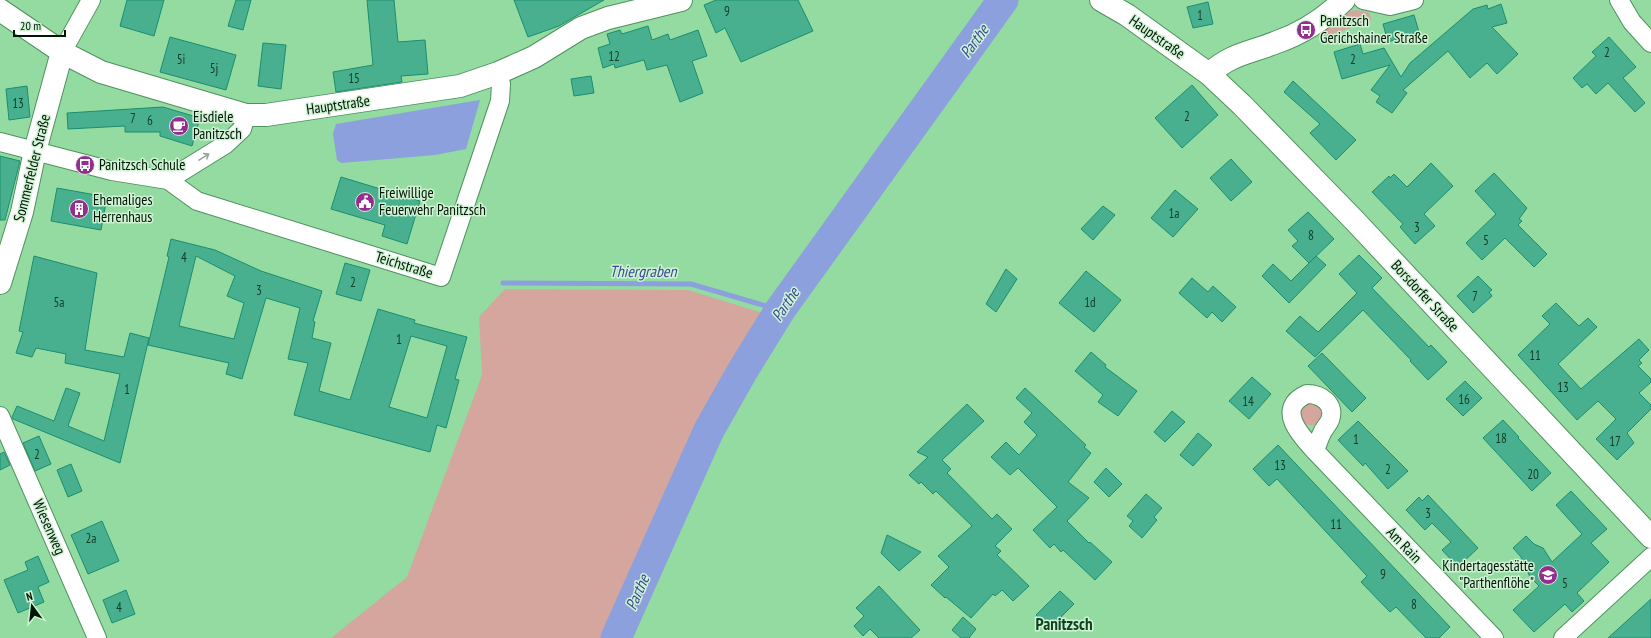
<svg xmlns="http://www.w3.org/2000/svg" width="1651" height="638" font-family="'PT Sans Narrow',sans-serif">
  <rect width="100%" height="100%" fill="#94dba1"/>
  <path fill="#d5a69e" d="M1357,10L1370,13L1371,21L1324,37L1321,32L1351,11Z
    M505,289L688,290L769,315L693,443L608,638H331L407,577L482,375L479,317Z
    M1305,401L1319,402L1324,416C1318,424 1313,428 1303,423L1299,409Z"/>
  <path fill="#8ba0dc" d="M480,100L466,149L435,155L341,163L337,160L333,134L336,124Z"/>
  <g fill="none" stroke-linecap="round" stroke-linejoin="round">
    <path stroke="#8ba0dc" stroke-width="5" d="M503,283L691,284L780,310"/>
    <path stroke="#8ba0dc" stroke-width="31" d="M616,638L709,430L743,370L780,310L1003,0"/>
  </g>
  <path fill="#48b08f" stroke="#1a8e6f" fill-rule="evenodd" d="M127,0H164L154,36L120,26Z
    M236,0H251L243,30L228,26Z
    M367,0H394L398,42L425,40L428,74L401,76L402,82L336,92L333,72L373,65Z
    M514,0H604L559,26L528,37Z
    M716,0H798L813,31L741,62L725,28L716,33L704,5Z
    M1208,2L1213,24L1193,28L1187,7Z
    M1501,4L1507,23L1492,27L1518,54L1497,74L1487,63L1470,78L1448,51L1403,90L1407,93L1392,113L1376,102L1380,96L1371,90L1390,65L1342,79L1334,52L1360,44L1363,54L1384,48L1401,77L1410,63L1473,9L1487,5L1488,9Z
    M1414,15L1419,32L1388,42L1383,24Z
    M648,26L652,40L668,34L670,40L698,30L707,56L692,61L703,93L680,102L667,65L647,70L644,60L615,68L614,64L603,68L598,48L610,44L607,34L620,30L622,34Z
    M170,37L236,55L226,90L160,72Z
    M1609,37L1636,67L1623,78L1645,103L1635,112L1608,83L1596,94L1587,84L1582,88L1573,78L1596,56L1592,52Z
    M263,43L286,45L281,89L258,86Z
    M591,76L594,93L574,96L571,79Z
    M1293,81L1356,140L1336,160L1310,133L1320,124L1284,92Z
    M1192,85L1218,115L1182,148L1155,118Z
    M27,86L30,117L9,120L6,89Z
    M163,107L200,118L192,146L160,136V132H125V126L68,129L67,113Z
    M0,156L20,161L5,220H0Z
    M1231,159L1252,182L1231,201L1210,178Z
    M1431,163L1453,186L1424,214L1435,226L1415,244L1400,227L1403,224L1372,192L1389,176L1390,178L1394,174L1407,187Z
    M1494,173L1527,208L1519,219L1522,221L1518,225L1547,254L1534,267L1505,238L1482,260L1466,243L1496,214L1475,191Z
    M341,177L420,201L407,244L382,236L385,225L331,209Z
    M57,188L107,197L101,230L51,221Z
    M1175,190L1198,209L1173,237L1151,218Z
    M1103,206L1115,215L1093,240L1081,229Z
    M1308,212L1334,239L1309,263L1292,246L1298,241L1288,230Z
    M171,239L215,250L261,271L322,291L313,321L315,322L312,338L331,343L319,391L350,400L378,309L415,320L414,323L467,337L455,379L459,380L446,428L437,425L430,452L294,415L308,363L288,359L300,308L266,298L242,379L226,374L229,363L148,345L169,257L167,256ZM196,256L235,276L227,296L244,303L234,339L179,326ZM411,336L447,346L427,418L389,407Z
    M1359,255L1382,278L1372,288L1429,347L1431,345L1447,362L1428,380L1410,361L1411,360L1363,310L1315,357L1286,331L1300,316L1318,332L1357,293L1339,274Z
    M34,256L97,273L85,350L124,357L130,333L149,338L120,463L13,419L12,417L17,406L54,421L66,388L80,393L68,426L104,441L120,374L65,363L66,354L36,348L32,357L16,353L23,332L19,331Z
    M1316,256L1326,265L1289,303L1262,276L1273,264L1291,281Z
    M345,263L370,270L361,301L336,294Z
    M1006,269L1017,279L996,312L986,304Z
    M1086,271L1121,300L1094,332L1059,303Z
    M1478,276L1492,290L1489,292L1492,296L1473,313L1457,296Z
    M1192,278L1208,292L1213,286L1236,307L1222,322L1212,312L1207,318L1179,293Z
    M1556,303L1579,326L1588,318L1597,327L1558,364L1581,389L1639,339L1649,350L1639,360L1642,363L1638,366L1651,379V382L1639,393L1651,405V409L1627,433L1634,443L1617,460L1596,439L1616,419L1598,401L1577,420L1518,355L1550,324L1542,316Z
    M1091,352L1106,365L1105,367L1137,391L1118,416L1098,402L1103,395L1075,371Z
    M1322,353L1366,398L1352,412L1308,366Z
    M1252,377L1271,394L1249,419L1229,401Z
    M1465,381L1482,398L1463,416L1446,399Z
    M1025,388L1086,445L1084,447L1091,453L1068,482L1089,498L1067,521L1089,543L1090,542L1112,562L1095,580L1063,550L1061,552L1054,544L1050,548L1033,530L1057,507L1018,468L1010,475L991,457L1006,442L1019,455L1037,435L1024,422L1032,413L1016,398Z
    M967,404L984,421L942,460L951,469L947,473L992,519L997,514L1012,529L995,546L1001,551L997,555L1029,586L1013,601L1002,590L995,596L993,594L971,618L946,597L945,598L931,585L949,567L938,556L972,526L936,491L933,494L921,482L919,484L909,475L928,457L917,452Z
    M1172,411L1185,422L1165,442L1154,432Z
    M1503,420L1519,437L1518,438L1551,473L1532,491L1483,438Z
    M1358,421L1408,471L1388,489L1365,463L1363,466L1338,440Z
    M1198,433L1212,445L1193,466L1180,455Z
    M39,436L51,464L35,471L23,443Z
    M1278,445L1450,627L1439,638H1426L1396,607L1390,612L1361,582L1367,576L1277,479L1269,486L1253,469Z
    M4,452L10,465L0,470V454Z
    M71,464L82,491L68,497L57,470Z
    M1106,468L1122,484L1109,497L1094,482Z
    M1571,491L1607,529L1591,543L1609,562L1577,593L1584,601L1572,612L1565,604L1534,632L1513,610L1539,586L1530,577L1521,557L1513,548L1526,536L1534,544L1543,548L1552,562L1582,534L1556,505Z
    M1146,494L1162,508L1154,517L1157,520L1142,538L1129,526L1133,521L1127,516Z
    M1428,495L1478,548L1458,567L1442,550L1451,542L1432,523L1425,530L1406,510L1419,497L1422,501Z
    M102,521L119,561L88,574L71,535Z
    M887,535L921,552L899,571L881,553Z
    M38,556L49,582L38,587L44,602L18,613L4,580L28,570L25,562Z
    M879,586L920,630L911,638H879L870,629L863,636L854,626L864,616L856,608Z
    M126,590L135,614L112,623L103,600Z
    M1060,591L1074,604L1050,628L1036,615Z
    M1651,599V638H1608Z
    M963,617L976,629L969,638H961L952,630Z"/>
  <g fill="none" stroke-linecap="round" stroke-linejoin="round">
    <defs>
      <path id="minor" d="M1363,0L1390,6L1414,0
        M1619,0L1632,22L1651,43
        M62,52L91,0
        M0,142L112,171L168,180L226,144L242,129L246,115
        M168,180L197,201L441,277L500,101L501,84L498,73
        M1307,394C1321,394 1336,404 1330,420C1328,425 1324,428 1322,433C1319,439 1317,445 1315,451C1300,435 1275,408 1307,394Z
        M0,416L97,638
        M1315,451L1494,638
        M1563,638L1651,557"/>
      <path id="tertiary" d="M1101,0L1127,15L1209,74L1242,105L1355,221L1651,537
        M0,10L62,52L101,72L246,115H266L460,86L498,73L534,57L581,28L608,18L681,0
        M1209,74C1232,53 1250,53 1277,42C1303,33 1325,18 1344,0
        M0,283L22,212L35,151L62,52"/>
    </defs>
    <use href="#minor" stroke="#4d925d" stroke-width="20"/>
    <use href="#tertiary" stroke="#4d925d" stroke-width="24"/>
    <use href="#minor" stroke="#fff" stroke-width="18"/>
    <use href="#tertiary" stroke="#fff" stroke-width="22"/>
  </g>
  <defs><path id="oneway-shaft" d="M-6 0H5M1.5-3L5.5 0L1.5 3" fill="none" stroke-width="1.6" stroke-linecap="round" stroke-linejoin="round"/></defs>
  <use stroke="#99a19a" href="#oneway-shaft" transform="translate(204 157) rotate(-32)"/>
  <defs>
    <symbol id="bus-disc" viewBox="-11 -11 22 22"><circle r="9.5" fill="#952d91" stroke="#d0f3d5"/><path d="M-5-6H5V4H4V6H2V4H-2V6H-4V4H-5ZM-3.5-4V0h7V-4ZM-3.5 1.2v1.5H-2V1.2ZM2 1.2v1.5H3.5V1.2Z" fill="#fff"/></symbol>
    <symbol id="cafe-disc" viewBox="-11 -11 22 22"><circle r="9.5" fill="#952d91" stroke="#d0f3d5"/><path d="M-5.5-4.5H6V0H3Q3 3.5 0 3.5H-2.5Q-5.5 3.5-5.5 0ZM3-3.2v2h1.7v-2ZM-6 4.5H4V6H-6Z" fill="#fff"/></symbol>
    <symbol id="civic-disc" viewBox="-11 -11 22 22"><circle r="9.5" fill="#952d91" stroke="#d0f3d5"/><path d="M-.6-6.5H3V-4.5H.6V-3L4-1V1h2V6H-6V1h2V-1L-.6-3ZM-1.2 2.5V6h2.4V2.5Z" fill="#fff"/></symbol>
    <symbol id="building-disc" viewBox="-11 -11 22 22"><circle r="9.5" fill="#952d91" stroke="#d0f3d5"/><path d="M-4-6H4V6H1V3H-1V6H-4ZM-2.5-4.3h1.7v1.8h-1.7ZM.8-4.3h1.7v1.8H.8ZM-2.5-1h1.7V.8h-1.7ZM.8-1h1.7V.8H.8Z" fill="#fff"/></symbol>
    <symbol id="school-disc" viewBox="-11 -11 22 22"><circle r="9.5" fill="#952d91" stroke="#d0f3d5"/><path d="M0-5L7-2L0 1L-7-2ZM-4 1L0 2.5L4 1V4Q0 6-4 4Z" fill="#fff"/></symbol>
  </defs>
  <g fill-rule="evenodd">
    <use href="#bus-disc" x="1295" y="19" width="22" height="22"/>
    <use href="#cafe-disc" x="168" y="115" width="22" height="22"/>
    <use href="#bus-disc" x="74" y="154" width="22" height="22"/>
    <use href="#civic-disc" x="354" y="191" width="22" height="22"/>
    <use href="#building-disc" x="68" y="198" width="22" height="22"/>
    <use href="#school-disc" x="1537" y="564" width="22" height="22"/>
  </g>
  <g text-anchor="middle" stroke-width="3" stroke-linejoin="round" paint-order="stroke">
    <g font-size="13" fill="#123c26">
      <text x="727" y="16">9</text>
      <text x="1200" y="20">1</text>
      <text x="1607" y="57">2</text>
      <text x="614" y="61">12</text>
      <text x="181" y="64">5i</text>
      <text x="1353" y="64">2</text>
      <text x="214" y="73">5j</text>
      <text x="354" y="83">15</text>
      <text x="18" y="108">13</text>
      <text x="1187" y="121">2</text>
      <text x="133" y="123">7</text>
      <text x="150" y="125">6</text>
      <text x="1174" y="218">1a</text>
      <text x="1417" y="232">3</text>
      <text x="1311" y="240">8</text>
      <text x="1486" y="245">5</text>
      <text x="184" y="262">4</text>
      <text x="353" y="287">2</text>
      <text x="259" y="295">3</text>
      <text x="1475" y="301">7</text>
      <text x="59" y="307">5a</text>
      <text x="1090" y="307">1d</text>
      <text x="399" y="344">1</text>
      <text x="1535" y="360">11</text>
      <text x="1563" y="392">13</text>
      <text x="127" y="394">1</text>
      <text x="1464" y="404">16</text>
      <text x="1248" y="406">14</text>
      <text x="1501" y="443">18</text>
      <text x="1356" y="444">1</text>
      <text x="1615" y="446">17</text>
      <text x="37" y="459">2</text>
      <text x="1280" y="470">13</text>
      <text x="1388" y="474">2</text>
      <text x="1533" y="479">20</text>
      <text x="1428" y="518">3</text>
      <text x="1336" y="529">11</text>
      <text x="91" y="543">2a</text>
      <text x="1383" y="579">9</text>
      <text x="1565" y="588">5</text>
      <text x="1414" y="609">8</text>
      <text x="119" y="612">4</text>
    </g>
    <g font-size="15" fill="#001503" stroke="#d0f3d5" text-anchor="start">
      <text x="1320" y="26">Panitzsch<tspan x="1320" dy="17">Gerichshainer Straße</tspan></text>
      <text x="193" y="122">Eisdiele<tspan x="193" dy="17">Panitzsch</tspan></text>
      <text x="99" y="170">Panitzsch Schule</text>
      <text x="379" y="198">Freiwillige<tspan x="379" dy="17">Feuerwehr Panitzsch</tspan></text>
      <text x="93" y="205">Ehemaliges<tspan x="93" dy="17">Herrenhaus</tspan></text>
      <text x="1534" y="571" text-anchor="end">Kindertagesstätte<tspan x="1534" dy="17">"Parthenflöhe"</tspan></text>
    </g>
    <g font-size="15" fill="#001503" stroke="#d0f3d5">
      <text transform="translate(1157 37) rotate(35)" y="5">Hauptstraße</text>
      <text transform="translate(338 105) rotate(-8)" y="5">Hauptstraße</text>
      <text transform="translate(32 168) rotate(-76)" y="5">Sommerfelder Straße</text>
      <text transform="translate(404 265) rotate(17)" y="5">Teichstraße</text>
      <text transform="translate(1425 296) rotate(47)" y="5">Borsdorfer Straße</text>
      <text transform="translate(49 527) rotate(66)" y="5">Wiesenweg</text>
      <text transform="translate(1404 545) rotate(46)" y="5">Am Rain</text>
    </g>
    <g font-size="16" font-style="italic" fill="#384b94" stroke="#d0f3d5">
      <text transform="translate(974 41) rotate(-54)" y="6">Parthe</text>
      <text x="643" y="277">Thiergraben</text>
      <text transform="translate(785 304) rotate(-56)" y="6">Parthe</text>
      <text transform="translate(637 592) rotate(-66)" y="6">Parthe</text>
    </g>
    <g font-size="17" font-weight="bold" fill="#0b441e" stroke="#d0f3d5">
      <text x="1064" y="630">Panitzsch</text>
    </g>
  </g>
  <g transform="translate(32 606) rotate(345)" stroke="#d0f3d5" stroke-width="3" paint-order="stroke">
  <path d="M0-3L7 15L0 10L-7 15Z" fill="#001503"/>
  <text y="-6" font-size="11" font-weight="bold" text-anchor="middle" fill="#001503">N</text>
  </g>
  <path d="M14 30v6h51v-6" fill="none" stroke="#001503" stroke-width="2"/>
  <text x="20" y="30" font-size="12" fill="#001503" stroke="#d0f3d5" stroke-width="3" paint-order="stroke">20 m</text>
</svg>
